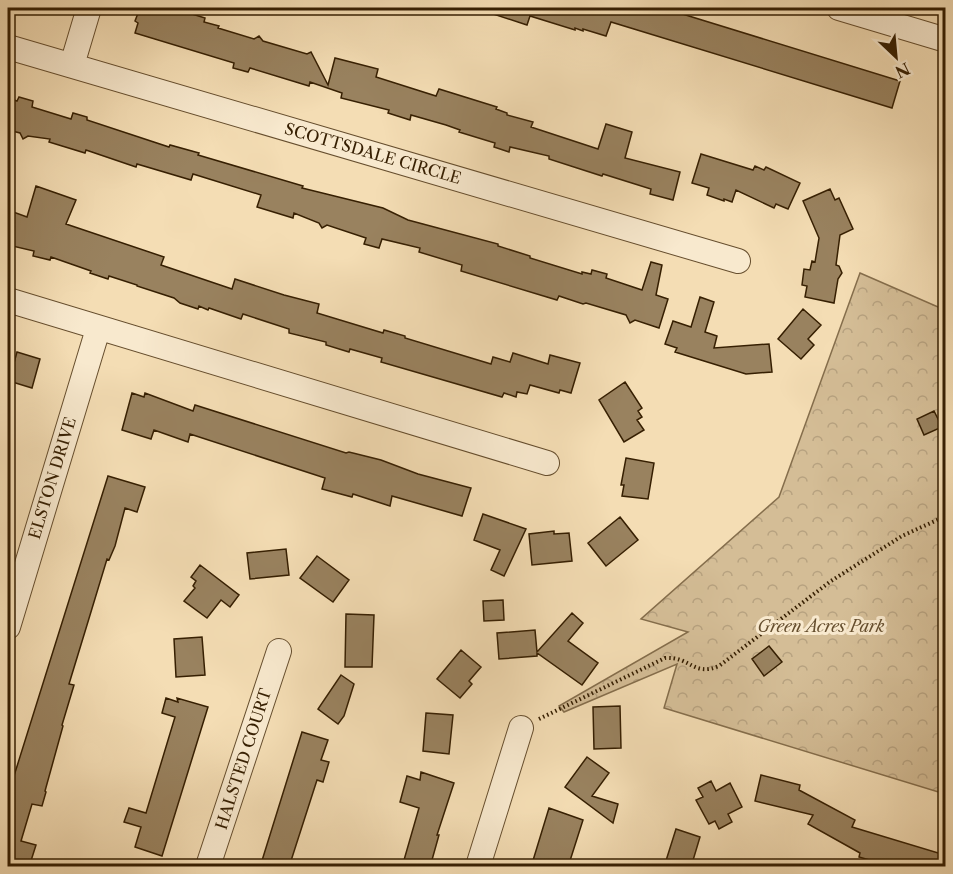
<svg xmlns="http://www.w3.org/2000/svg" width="953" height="874" font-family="'Libre Caslon Text',serif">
  <defs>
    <pattern id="park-crowns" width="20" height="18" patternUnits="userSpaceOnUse" patternTransform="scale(1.5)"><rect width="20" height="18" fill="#d4bd96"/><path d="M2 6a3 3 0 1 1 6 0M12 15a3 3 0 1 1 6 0" fill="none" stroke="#b7a280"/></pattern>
  </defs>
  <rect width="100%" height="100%" fill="#f4ddb4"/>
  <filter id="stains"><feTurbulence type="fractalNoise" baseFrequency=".00333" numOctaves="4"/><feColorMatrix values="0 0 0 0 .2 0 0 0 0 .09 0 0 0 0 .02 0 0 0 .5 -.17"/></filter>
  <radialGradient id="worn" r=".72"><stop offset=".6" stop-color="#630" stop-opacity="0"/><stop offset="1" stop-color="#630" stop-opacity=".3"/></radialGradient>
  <path fill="url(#park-crowns)" stroke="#856e4c" stroke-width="1.5" d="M860,273L945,310V794L664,708L677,664L564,712L559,706L688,632L641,619L779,497Z"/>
  <path fill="#99825f" stroke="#361f02" stroke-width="1.5" d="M140,8H173L205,18L204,22L219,26L218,28L254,39L259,36L263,41L307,54L311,52L328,85L335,58L378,69L376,77L436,96L439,89L497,107L496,109L507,113V115L533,122L531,127L598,149L606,124L632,132L625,158L680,172L673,200L650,194L651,189L603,174L602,176L549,159V156L510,147L509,152L494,147L495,143L459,132L460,130L446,125L411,115L410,120L388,113L389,110L341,98L342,93L310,82L309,86L250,68L248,72L233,68L234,63L135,33L138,23L135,21Z
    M484,8H663L900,81L892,108L611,22L606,36L583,29V31L575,28V30L530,16L527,25L484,11Z
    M19,97L33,101L32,107L71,119L73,113L87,117V120L169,147L170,145L199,153L198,155L303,186L302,188L383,208L408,220L498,244V246L530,256V258L582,274V272L591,274L592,270L607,274L606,278L642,290L651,262L662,265L656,295L668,299L659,328L635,320L630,323L626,315L586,303L583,304L559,296L557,300L461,271L462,265L419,252L420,248L382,239L379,248L364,244L366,238L327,225L322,228L319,223L294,213L293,218L257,207L261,195L193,174L191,180L137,164L136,167L86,150L85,153L49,142L50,139L28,136L23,139L20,133L8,130V98L17,101Z
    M701,154L753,170L755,166L764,170L766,167L800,183L788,209L776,204L774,208L736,190L732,202L724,199V201L707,195L709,188L692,183Z
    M36,186L76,200L66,224L164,257L161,265L232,289L235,279L284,295L319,304L317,313L383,333L384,330L405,336V338L491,364L493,357L510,362L513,353L548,364L550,355L580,363L571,393L560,390L559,393L530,385L527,394L517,392L516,397L504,393L502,397L381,362L382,358L350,349L349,352L326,345V342L289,333V329L243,314L241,319L209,308L208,310L199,306L198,309L180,303L174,298L137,286V285L109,276L108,279L90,273L91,271L51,257L50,260L33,256L34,251L8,245V210L27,217Z
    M830,189L835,200L839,198L853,229L840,235L836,265L839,266L842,273L838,279L834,303L805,297L807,286L802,285L804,269L810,270L812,261L815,262L819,238L803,201Z
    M700,297L714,302L705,332L717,336L714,348L769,344L772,372L746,374L675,352L677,348L665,344L673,321L691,327Z
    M803,309L821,325L808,339L814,345L801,359L778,339Z
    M17,352L40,359L32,388L9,381Z
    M625,382L642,408L638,411L642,417L637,420L644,430L624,442L599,400Z
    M132,393L144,397L145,393L193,411L195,405L346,453L349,452L381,460L418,474L471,488L462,516L392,496L390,506L353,494L352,497L322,489L325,478L190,434L188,442L154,430L151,439L122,430Z
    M934,411L942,427L924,435L917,419Z
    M626,458L654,463L648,499L622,496L624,485H621Z
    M108,476L145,487L137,512L125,508L115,546L109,560L107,559L87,625L69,684L74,685L62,725L63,726L45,791L46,792L42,806L32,804L21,841L36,845L29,867H8V795Z
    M483,514L526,529L504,576L491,570L500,550L474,540Z
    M620,517L638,540L606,566L588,543Z
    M554,531V534L569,533L572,561L532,565L529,534Z
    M286,549L289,575L250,579L247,553Z
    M317,556L349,580L333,602L300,578Z
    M200,565L239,595L230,607L221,600L207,618L184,601L195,588L193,586L196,581L191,577Z
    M503,600L504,620L484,621L483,601Z
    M572,613L583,623L568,641L598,663L582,685L537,653V656L499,659L497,633L535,630L537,652Z
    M346,614L374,615L372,667H345Z
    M202,637L205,675L176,677L174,639Z
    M769,646L782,662L764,676L752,659Z
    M461,650L481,667L469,681L472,684L460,698L437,679Z
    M341,675L354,684L344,716L338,724L318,709Z
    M166,698L178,702L177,698L208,707L162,856L135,847L141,827L124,822L129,808L146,813L175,717L162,713Z
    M620,706L621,748L594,749L593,707Z
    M426,713L453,715L449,754L423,751Z
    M302,732L328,740L321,760L329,762L323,782L317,780L289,867H260Z
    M587,757L609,773L592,796L618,804L613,823L565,787Z
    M421,772L454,783L437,835H439L430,867H402L419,808L400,802L407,776L420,780Z
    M761,775L800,785L799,790L855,820L852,827L945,855V867H893L859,857L860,853L808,824L813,815L755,801Z
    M711,781L716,791L730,783L742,807L728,814L732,822L719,829L715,821L709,824L696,800L703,797L698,788Z
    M549,808L583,820L568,867H531Z
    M676,829L700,837L691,867H664Z"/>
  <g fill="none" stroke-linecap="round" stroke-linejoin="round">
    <defs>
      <path id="minor" d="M839,8L946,40
        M8,47L738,261
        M72,65L89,8
        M8,300L547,463
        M8,627L98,329
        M208,866L279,651
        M478,866L521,728"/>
    </defs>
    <use href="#minor" stroke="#664e2e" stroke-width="26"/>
    <path stroke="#361f02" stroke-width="4" stroke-dasharray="1.5 3" stroke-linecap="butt" d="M942,442H946
      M539,719L665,658C690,656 693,677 719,666L831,581L902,536L946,516"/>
    <use href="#minor" stroke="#f8e9ce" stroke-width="24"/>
  </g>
  <g text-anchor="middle" stroke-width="6" stroke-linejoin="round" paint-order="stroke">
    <g font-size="16" fill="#361f02" stroke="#f8e9ce">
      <text transform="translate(373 153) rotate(16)" y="6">SCOTTSDALE CIRCLE</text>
      <text transform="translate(52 478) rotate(-73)" y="6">ELSTON DRIVE</text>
      <text transform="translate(243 759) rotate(-72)" y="6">HALSTED COURT</text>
    </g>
    <g font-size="16" font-style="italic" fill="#654e2e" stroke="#f8e9ce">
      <text x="821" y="632">Green Acres Park</text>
    </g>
  </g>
  <rect width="953" height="874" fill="none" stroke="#f4ddb4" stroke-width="30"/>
  <rect x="9" y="9" width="935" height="856" fill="none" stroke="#361f02" stroke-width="3"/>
  <rect x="15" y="15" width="923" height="844" fill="none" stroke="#361f02" stroke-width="1.5"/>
  <g transform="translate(896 57) rotate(154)" stroke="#f8e9ce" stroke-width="4.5" paint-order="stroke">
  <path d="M0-4.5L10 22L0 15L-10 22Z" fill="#361f02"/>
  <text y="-9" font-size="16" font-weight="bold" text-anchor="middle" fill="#361f02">N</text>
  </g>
  <rect width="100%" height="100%" filter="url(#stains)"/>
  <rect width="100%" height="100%" fill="url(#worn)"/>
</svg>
